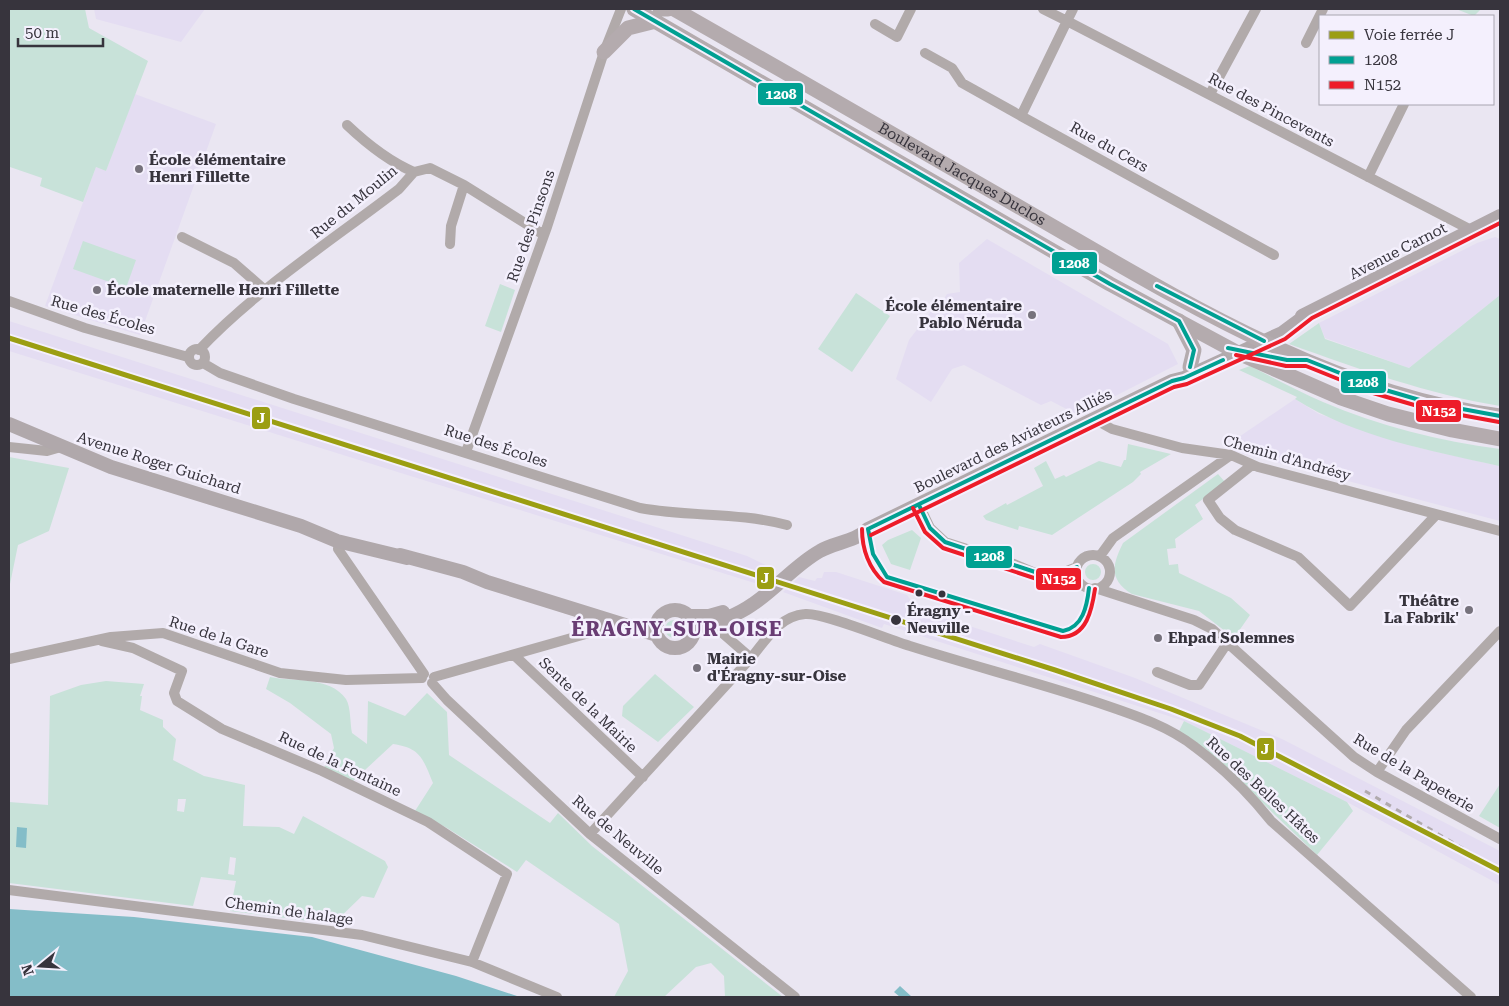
<svg xmlns="http://www.w3.org/2000/svg" width="1509" height="1006" font-family="'Roboto Serif',serif">
  <rect width="100%" height="100%" fill="#eae6f2"/>
  <path fill="#e4ddf2" d="M94,9H205L181,42L96,19Z
    M135,94L216,124L140,335L45,306L96,167L106,171Z
    M1495,237L1500,239V295L1409,368L1325,338L1319,323L1477,243Z
    M987,239L1168,344L1178,364L1078,415L1051,401L1041,405L964,365L952,369L931,402L896,379L909,340L935,306L938,308L947,294L960,292L959,263Z
    M9,321L747,556L776,570L761,585L9,351Z
    M1295,399L1319,414L1416,447L1499,466L1500,521L1234,451L1239,447L1227,445Z
    M824,572H836L907,595L917,609L1034,647L1040,644L1135,678L1282,739L1500,851V885L1347,802L1184,721L884,624L882,628L783,592L799,577L815,581L817,578H822Z"/>
  <path fill="#c8e2d9" fill-rule="evenodd" d="M9,9H85L89,28L148,61L106,171L96,167L83,202L40,186L42,178L10,167L9,170Z
    M1456,9H1481L1474,16Z
    M83,241L136,260L126,288L73,269Z
    M500,284L515,290L501,332L485,326Z
    M856,293L890,316L852,372L818,349Z
    M1500,295V406C1427,394 1359,369 1289,344L1319,323L1325,339L1409,368Z
    M1250,366C1274,378 1298,391 1323,402C1378,426 1440,441 1500,449V470L1499,466C1429,450 1357,438 1295,399L1297,397L1239,370Z
    M1128,444L1171,454L1140,472L1141,474L1133,482L1052,535L1019,526L1018,530L986,520L983,516L1006,503L1007,505L1043,486L1034,468L1046,461L1055,479L1064,475L1066,477L1099,461L1121,467L1124,460H1126Z
    M9,457L69,468L49,531L18,545L10,584Z
    M1218,474L1225,482L1195,505L1203,519L1175,539L1176,548L1167,549L1169,565L1178,564L1179,573L1231,598L1250,615L1234,638L1199,611L1132,594C1109,580 1112,565 1123,543Z
    M912,530L921,538L910,570L891,564L882,545L888,540Z
    M1085 572a8 8 0 1 1 16 0a8 8 0 1 1-16 0Z
    M665 629a9 9 0 1 1 18 0a9 9 0 1 1-18 0Z
    M655,674L694,707L658,742L622,716L623,706Z
    M270,677C293,682 330,676 346,699C351,707 350,724 352,733L367,744L368,701L405,716L427,693L447,712L449,755L550,823L558,813L592,846L783,997H725L724,976L711,963L696,967L664,997H614L628,971L619,924L526,860L517,872L447,828L415,811L433,783C423,759 421,748 393,744L352,782L324,768L334,748L331,734L290,703L266,689Z
    M106,681L144,684L140,696H142L140,710L163,720V727L176,739L173,760L204,776L245,785L243,826L279,827L294,834L303,816L385,861L388,867L374,898L362,896L333,924L230,911L236,881L201,877L193,906L9,883V802L48,805L50,696L81,685ZM178,799H186L184,812L177,811ZM230,857L236,858L234,875L228,874Z
    M1184,721L1347,802L1353,811L1317,855L1207,750L1179,731Z
    M1500,784V828L1479,816Z"/>
  <path fill="#84bdc8" d="M17,827L27,828L26,848L16,847Z
    M9,909L134,917L312,937L456,976L520,997H9Z
    M900,986L912,997H900L894,992Z"/>
  <g fill="none" stroke-linecap="round" stroke-linejoin="round">
    <path stroke="#b1aaaa" stroke-width="10" d="M1043,9L1067,21L1021,116L1274,255
      M1073,9L1067,21L1473,231
      M875,24L897,37L911,9
      M1306,43L1323,9
      M925,53L952,68L962,83L1021,116
      M1210,94L1256,9
      M347,125C366,143 390,162 414,172
      M1368,177L1404,104
      M182,237L234,263L266,291
      M450,244L451,226L464,185
      M9,301L85,328L188,357
      M189 357a8 8 0 1 1 16 0a8 8 0 1 1-16 0Z
      M199,350C254,291 334,239 399,189L414,172L430,168L464,185L544,235
      M203,363L220,373L294,399L640,508C689,517 738,512 787,525
      M1099,417L1103,424L1112,429L1182,448L1231,455L1258,467L1500,531
      M9,447L47,451L61,447
      M466,452L547,227L604,52L621,9
      M1252,465L1208,500L1220,518L1235,530L1298,557L1350,606L1436,515
      M919,505L930,528L945,542L1014,564L1052,580L1060,581L1078,579
      M339,542L338,549L424,674
      M1076 572a17 17 0 1 1 34 0a17 17 0 1 1-34 0Z
      M1100,556L1113,538L1231,455
      M1042,574L1062,573L1077,567
      M1095,588L1194,620L1212,629L1354,757L1377,772L1500,839
      M712,624L751,658
      M102,641L133,648L182,671L174,693L177,701L222,729L322,771L428,822L507,874L472,962
      M514,655L643,777
      M9,659L111,637L163,633L280,673L346,680L422,678
      M1157,672L1190,685H1199L1228,642
      M434,677L621,624
      M432,683L447,700L590,834L795,997
      M1377,772L1406,730L1500,631
      M590,834L751,658C766,640 779,616 805,614C823,612 889,640 910,646C973,666 1036,682 1099,703C1131,714 1167,725 1195,747C1223,768 1249,793 1271,821L1471,997
      M9,890L362,935L472,962L557,997"/>
    <path stroke="#b0a8ab" stroke-width="14" d="M1302,316L1500,216
      M9,424L111,467L301,526L337,541L407,558
      M400,555L463,572L487,582L657,635
      M656 629a19 19 0 1 1 38 0a19 19 0 1 1-38 0Z
      M689,616H709L723,612
      M693,630C714,624 736,616 753,604C777,588 795,565 820,551C835,542 855,542 868,529L1172,381L1184,378L1282,333L1309,313"/>
    <g stroke="#b4abae" stroke-width="15">
      <path d="M634,9L1110,284L1238,353L1341,398L1388,414L1452,430L1500,439"/>
      <path d="M660,9H668"/>
      <path id="s1" d="M674,9C794,77 913,146 1033,215C1179,299 1330,394 1500,416"/>
      <path d="M604,52L628,28L656,21"/>
      <path d="M1179,321L1194,350L1190,367"/>
    </g>
    <path stroke="#b0aaad" stroke-width="3" stroke-dasharray="6 6" stroke-linecap="butt" d="M1365,791L1500,870
      M1367,802L1447,846"/>
    <defs>
      <path id="bus-1" d="M634,9L1110,284L1179,321L1194,350L1190,367
        M1157,286L1264,341
        M1228,348L1287,360H1307L1375,387L1430,403L1500,416
        M919,505L930,528L945,542L1041,574L1062,573L1077,567
        M868,529L1172,381L1184,378L1223,360
        M868,529L873,554L887,577L1063,631C1083,627 1087,606 1089,588"/>
      <path id="bus-2" d="M1236,355L1286,366H1306L1373,393L1428,409L1499,422
        M913,508L925,532L943,548L1040,580L1063,579L1079,573
        M862,529C862,549 869,569 884,582L1061,637C1087,637 1092,609 1095,589
        M871,535L1174,387L1187,384L1285,339L1312,318L1500,223"/>
    </defs>
    <use href="#bus-1" stroke="#f4f0fd" stroke-width="8"/>
    <use href="#bus-2" stroke="#f4f0fd" stroke-width="8"/>
    <use href="#bus-1" stroke="#00a092" stroke-width="4"/>
    <use href="#bus-2" stroke="#ed1c29" stroke-width="4"/>
    <defs>
      <path id="rail-1" d="M9,338L1055,670L1171,709L1240,736L1500,871"/>
    </defs>
    <use href="#rail-1" stroke="#f4f0fd" stroke-width="9"/>
    <use href="#rail-1" stroke="#9b9e12" stroke-width="5"/>
  </g>
  <g fill="#76727c" stroke="#f4f0fd" stroke-width="2">
    <circle cx="139" cy="169" r="5"/>
    <circle cx="97" cy="290" r="5"/>
    <circle cx="1032" cy="315" r="5"/>
    <circle cx="1469" cy="610" r="5"/>
    <circle cx="1158" cy="638" r="5"/>
    <circle cx="697" cy="668" r="5"/>
  </g>
  <g fill="#37343d" stroke="#f4f0fd" stroke-width="2">
    <circle cx="919" cy="593" r="4.5"/>
    <circle cx="942" cy="594" r="4.5"/>
    <circle cx="896" cy="620" r="6"/>
  </g>
  <g text-anchor="middle" stroke-width="5" stroke-linejoin="round" paint-order="stroke">
    <g font-size="15" fill="#37343d" stroke="#f4f0fd">
      <text transform="translate(1271 110) rotate(28)" y="5">Rue des Pincevents</text>
      <text transform="translate(1109 147) rotate(29)" y="5">Rue du Cers</text>
      <text dy="5" stroke="none"><textPath href="#s1" startOffset="332">Boulevard Jacques Duclos</textPath></text>
      <text transform="translate(354 202) rotate(-39)" y="5">Rue du Moulin</text>
      <text transform="translate(531 226) rotate(-71)" y="5">Rue des Pinsons</text>
      <text transform="translate(1398 251) rotate(-27)" y="5">Avenue Carnot</text>
      <text transform="translate(103 315) rotate(16)" y="5">Rue des Écoles</text>
      <text transform="translate(1013 441) rotate(-26)" y="5">Boulevard des Aviateurs Alliés</text>
      <text transform="translate(496 446) rotate(18)" y="5">Rue des Écoles</text>
      <text transform="translate(1287 458) rotate(16)" y="5">Chemin d'Andrésy</text>
      <text transform="translate(159 463) rotate(18)" y="5">Avenue Roger Guichard</text>
      <text transform="translate(219 637) rotate(18)" y="5">Rue de la Gare</text>
      <text transform="translate(588 705) rotate(44)" y="5">Sente de la Mairie</text>
      <text transform="translate(340 764) rotate(25)" y="5">Rue de la Fontaine</text>
      <text transform="translate(1414 773) rotate(31)" y="5">Rue de la Papeterie</text>
      <text transform="translate(1263 790) rotate(43)" y="5">Rue des Belles Hâtes</text>
      <text transform="translate(618 835) rotate(40)" y="5">Rue de Neuville</text>
      <text transform="translate(289 911) rotate(8)" y="5">Chemin de halage</text>
    </g>
    <g font-size="15" font-weight="bold" fill="#37343d" stroke="#f4f0fd" text-anchor="start">
      <text x="149" y="165">École élémentaire<tspan x="149" dy="17">Henri Fillette</tspan></text>
      <text x="107" y="295">École maternelle Henri Fillette</text>
      <text x="1022" y="311" text-anchor="end">École élémentaire<tspan x="1022" dy="17">Pablo Néruda</tspan></text>
      <text x="1459" y="606" text-anchor="end">Théâtre<tspan x="1459" dy="17">La Fabrik'</tspan></text>
      <text x="1168" y="643">Ehpad Solemnes</text>
      <text x="707" y="664">Mairie<tspan x="707" dy="17">d'Éragny-sur-Oise</tspan></text>
    </g>
    <g font-size="15" font-weight="bold" fill="#37343d" stroke="#f4f0fd" text-anchor="start">
      <text x="907" y="616">Éragny -<tspan x="907" dy="17">Neuville</tspan></text>
    </g>
    <g font-size="20" font-weight="bold" letter-spacing="1" fill="#693d74" stroke="#f4f0fd">
      <text x="677" y="636">ÉRAGNY-SUR-OISE</text>
    </g>
  </g>
  <g stroke="#f4f0fd" stroke-width="2">
    <rect x="757" y="82" width="47" height="24" rx="5" fill="#00a092"/>
    <rect x="1051" y="251" width="47" height="24" rx="5" fill="#00a092"/>
    <rect x="1340" y="370" width="47" height="24" rx="5" fill="#00a092"/>
    <rect x="1415" y="399" width="47" height="24" rx="5" fill="#ed1c29"/>
    <rect x="251" y="406" width="20" height="24" rx="5" fill="#9b9e12"/>
    <rect x="965" y="545" width="48" height="24" rx="5" fill="#00a092"/>
    <rect x="756" y="566" width="19" height="24" rx="5" fill="#9b9e12"/>
    <rect x="1035" y="567" width="47" height="24" rx="5" fill="#ed1c29"/>
    <rect x="1256" y="737" width="19" height="24" rx="5" fill="#9b9e12"/>
  </g>
  <g font-size="14" text-anchor="middle" font-weight="bold" fill="#fff">
    <text x="781" y="99">1208</text>
    <text x="1074" y="268">1208</text>
    <text x="1363" y="387">1208</text>
    <text x="1439" y="416">N152</text>
    <text x="261" y="423">J</text>
    <text x="989" y="561">1208</text>
    <text x="765" y="583">J</text>
    <text x="1059" y="584">N152</text>
    <text x="1265" y="754">J</text>
  </g>
  <rect width="1509" height="1006" fill="none" stroke="#37343d" stroke-width="20"/>
  <rect x="1319" y="15" width="175" height="90" fill="#f4f0fd" stroke="#a8a5b0"/>
  <rect x="1329" y="31" width="25" height="8" fill="#9b9e12" stroke="#a8a5b0"/>
  <text x="1364" y="40" font-size="15" fill="#37343d">Voie ferrée J</text>
  <rect x="1329" y="56" width="25" height="8" fill="#00a092" stroke="#a8a5b0"/>
  <text x="1364" y="65" font-size="15" fill="#37343d">1208</text>
  <rect x="1329" y="81" width="25" height="8" fill="#ed1c29" stroke="#a8a5b0"/>
  <text x="1364" y="90" font-size="15" fill="#37343d">N152</text>
  <g transform="translate(40 966) rotate(252)" stroke="#f4f0fd" stroke-width="4" paint-order="stroke">
  <path d="M0-4L9 19L0 12L-9 19Z" fill="#37343d"/>
  <text y="-8" font-size="14" font-weight="bold" text-anchor="middle" fill="#37343d">N</text>
  </g>
  <path d="M18 38v8h85v-8" fill="none" stroke="#37343d" stroke-width="2.5"/>
  <text x="25" y="38" font-size="15" fill="#37343d" stroke="#f4f0fd" stroke-width="4" paint-order="stroke">50 m</text>
</svg>
